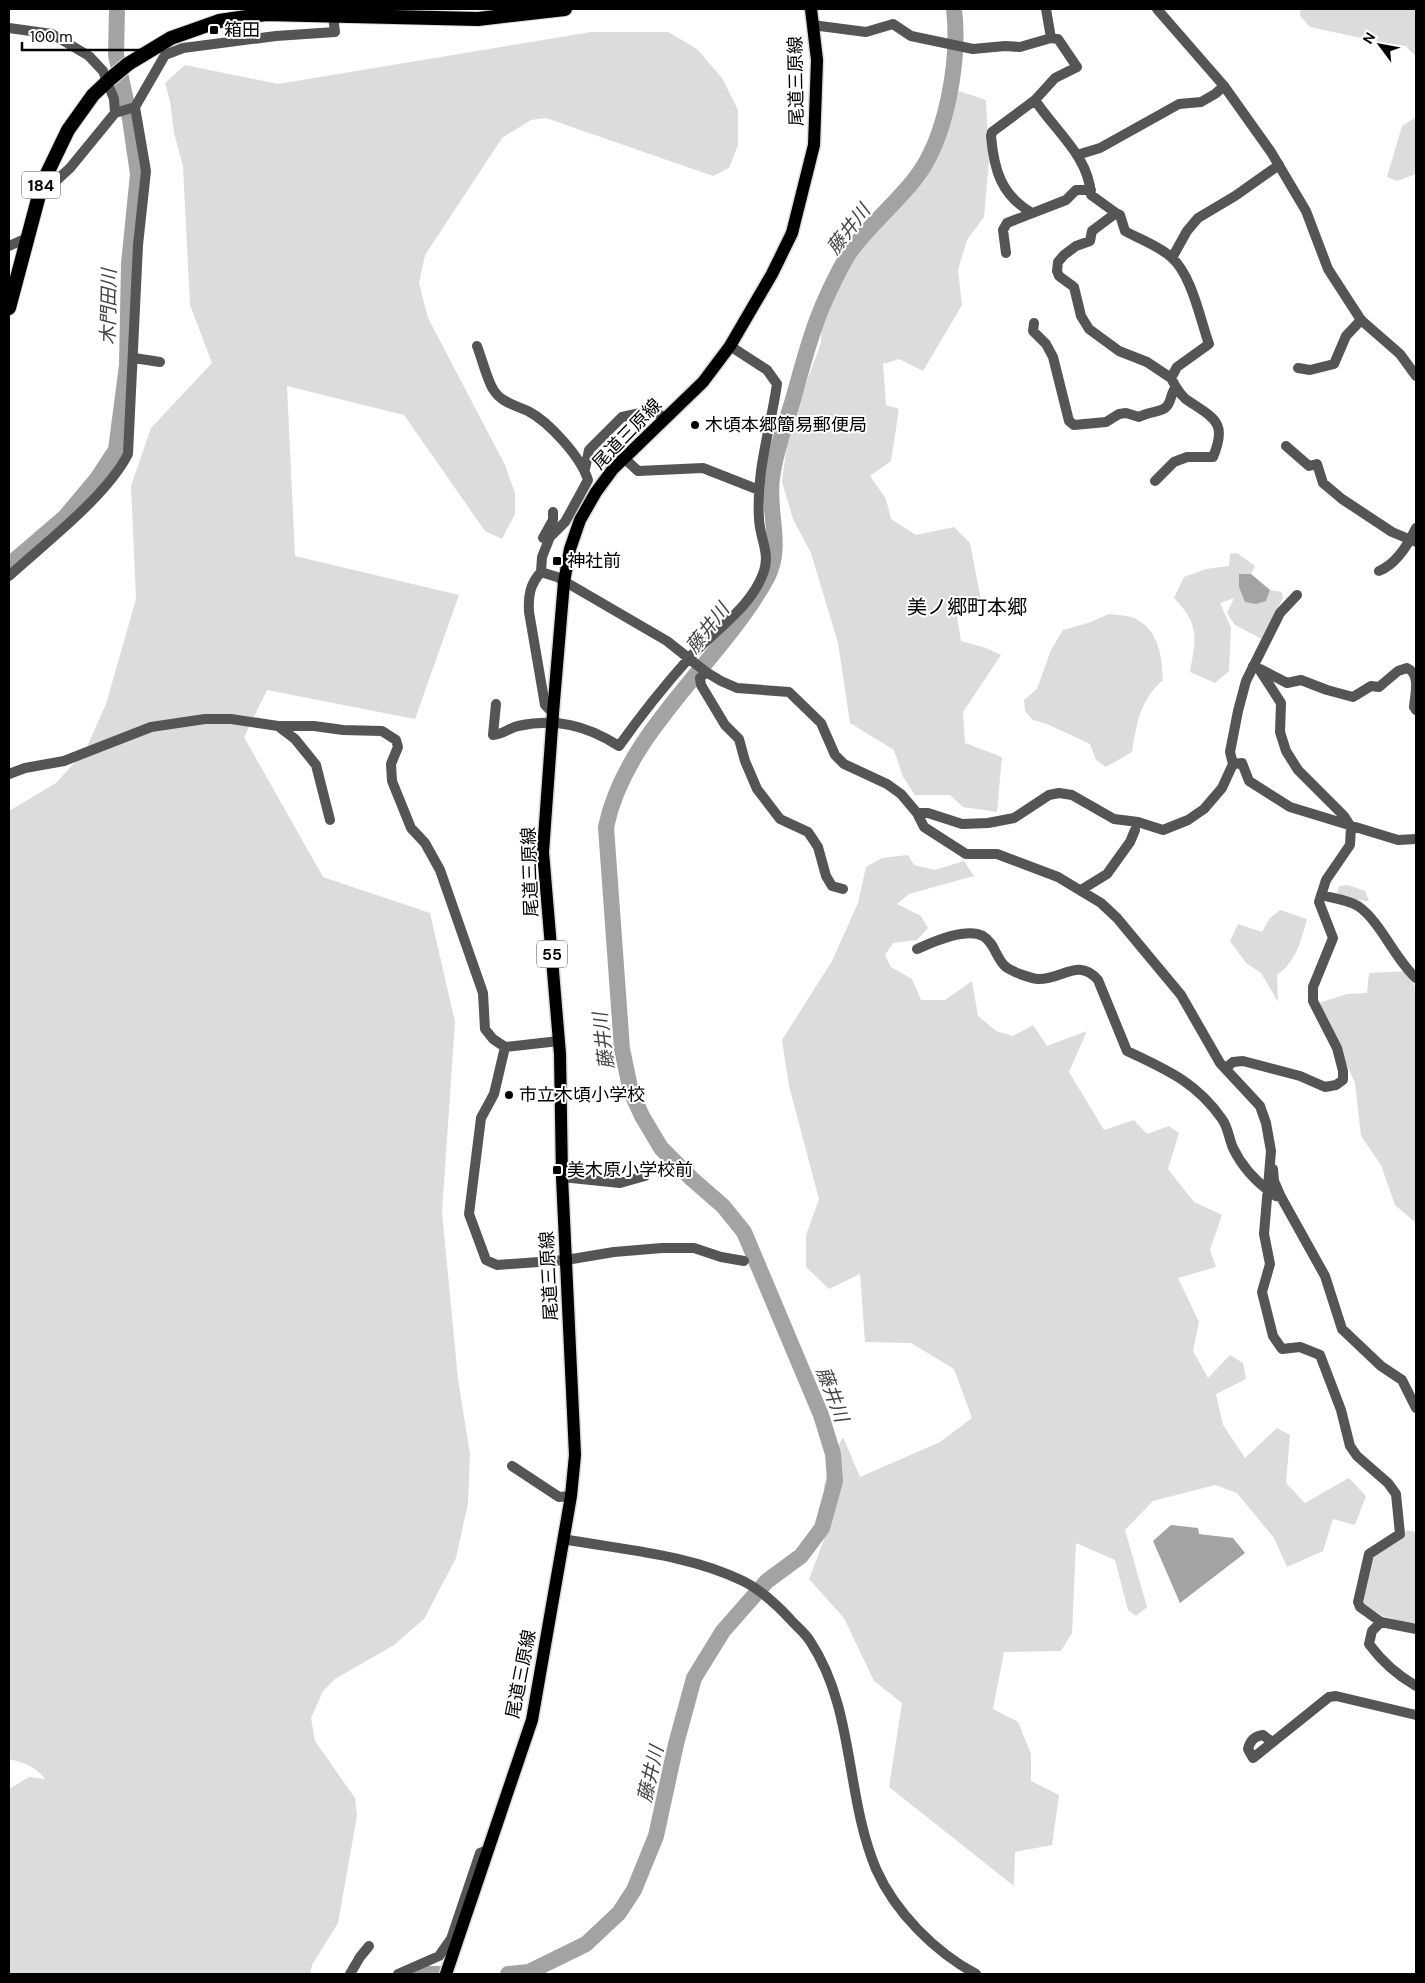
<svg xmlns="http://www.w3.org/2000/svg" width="1425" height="1983" font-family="'DM Sans','Noto Sans JP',sans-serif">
  <rect width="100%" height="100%" fill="#fff"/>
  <path fill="#dcdcdc" d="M1300,9H1416V56L1407,48L1310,27L1300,16Z
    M591,32H668L697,49L722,78L738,110V145L729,168L713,176L546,118L531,120L502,138L425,255L419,283L428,318L505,465L515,493V514L502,539L485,531L404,415L287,386L295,556L459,595L415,719L267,690L244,737L323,877L430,913L455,1022L442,1212L458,1379L470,1454L468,1503L456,1558L424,1619L394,1645L335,1679L323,1691L311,1718L315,1741L355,1798L357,1816L338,1923L312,1965L310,1974H9V1789L29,1777L45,1779C35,1766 25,1763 9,1759V811L56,783L85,751L106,704L136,599L131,486L151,428L212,363L190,305L183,166L174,133L170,101L165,83L185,65L278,84Z
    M953,89L986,100L989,160L984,217L967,240L958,270L962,305L923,371L899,359L883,364L886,405L899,409L891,461L870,476L886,499L891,519L916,535L954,527L970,543L981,600L957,616L961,641L986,648L1001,655L963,712L965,743L1002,757L997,812L963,807L950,795H915L903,777L894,750L850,723L838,643L811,553L793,519L782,482L787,443L801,397L821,343L822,287L850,240L943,140Z
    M1416,117V174L1397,181L1387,177L1402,126Z
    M1237,553L1255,566L1251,574L1239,575V587L1266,601L1270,590L1282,592L1283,598L1262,639L1235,625L1227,613L1234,598L1220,603L1231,628L1229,671L1215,683L1190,672C1196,637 1200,625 1174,598L1184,577L1206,569L1229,566L1230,554Z
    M1109,614C1117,615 1129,615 1136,619C1159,631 1162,657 1163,680C1140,700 1137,722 1132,752L1106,767L1096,760L1090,744L1047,724L1033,720L1025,711L1024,700L1037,689L1051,650L1063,630L1088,623Z
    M908,855L914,865L935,870L964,861L974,876L909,894L897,904L921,916L928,928L917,940L893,943L885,955L891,967L912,979L921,1000H945L972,981L978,1016L996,1031L1013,1036L1033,1025L1047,1046L1087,1031L1069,1072L1104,1130L1134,1120L1147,1134L1169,1126L1179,1133L1168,1169L1194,1202L1222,1215L1210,1250L1216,1267L1178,1278L1199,1322L1193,1351L1208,1378L1230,1355L1243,1363L1246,1379L1216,1394L1223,1425L1245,1458L1277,1428L1290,1435L1286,1483L1305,1503L1349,1478L1366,1496L1355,1525L1333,1519L1323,1551L1287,1567L1274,1538L1237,1493L1215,1485L1153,1501L1125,1530L1147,1607L1136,1616L1128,1610L1115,1560L1076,1543L1072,1633L1061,1651L1004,1652L993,1709L1018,1722L1031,1754V1781L1059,1795L1052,1845L1015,1852L1014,1886L889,1787L902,1703L874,1681L844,1618L809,1579L831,1521L824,1486L830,1460L843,1437L860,1477L940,1442L972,1418L954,1369L911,1343L865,1342L860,1274L829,1289L806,1267V1235L819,1199L789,1086L782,1040L832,961L858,903L866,867L882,858Z
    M1348,885L1365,891L1369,901L1348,899L1337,894L1339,886Z
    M1280,910L1307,919C1301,941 1296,962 1277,975L1278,1002L1261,973L1246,963L1230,941L1238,924L1262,932L1269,919Z
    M1407,971L1416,989V1223L1395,1205L1381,1165L1361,1136L1355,1083L1319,1003L1347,994L1367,993L1369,973Z
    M1407,1530L1416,1532V1625L1383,1616L1363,1604L1371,1557C1383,1552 1392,1541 1403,1538Z"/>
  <path fill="#a3a3a3" d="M1239,574H1251L1270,590L1266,601L1256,604L1245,602L1239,587Z
    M1171,1525L1198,1528L1199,1534L1233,1538L1245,1553L1180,1603L1153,1541Z"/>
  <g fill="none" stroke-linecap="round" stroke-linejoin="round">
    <path stroke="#a3a3a3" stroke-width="16" d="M9,565L65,517L97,479L116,450L127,365L129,264L138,174L130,119L116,55L117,9
      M419,1974H441
      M508,1974L529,1972L586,1944L619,1913L634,1890L656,1836L676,1744L694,1678L723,1631L767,1581L801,1556L822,1528L835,1481L833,1454L821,1415L744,1232L723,1206L692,1179L661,1148L642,1116L631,1092L622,1049L606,827C626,731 720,663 767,578C784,546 767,512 772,478C775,453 784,428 792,403C802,368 811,331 826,298C834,281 842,263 852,249C871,224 895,204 914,180C947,140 960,59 954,9"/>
    <defs>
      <path id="primary" d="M446,1974L532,1720L571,1496L575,1455L562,1177L560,1054L543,852L553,713L564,582L570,549L580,520L596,492L613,469L703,382L730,346L772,274L792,233L814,145L817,60L811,9"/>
      <path id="trunk" d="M9,308L42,184L68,130L93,95L110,79L128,64L171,38L219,21L266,14L478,19L565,9"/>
    </defs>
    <use href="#primary" stroke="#dbdbdb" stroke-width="15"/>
    <use href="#trunk" stroke="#dbdbdb" stroke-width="16"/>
    <path stroke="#555" stroke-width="10" d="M1046,9L1051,38
      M812,25L866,32L893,24L911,36L973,49L1005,46L1020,47L1051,38L1058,39L1077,67L1055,78L1035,100L992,132L991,136C994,170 1001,195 1032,213
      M9,28L52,34L89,56L103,71L114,99L115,113
      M1035,100C1054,130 1089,156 1091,195L1116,213
      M1077,155L1100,148L1179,104L1201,102L1215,94L1224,86
      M42,184L57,180L70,168L115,113L135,107L165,55L183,48L276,36L335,32L333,16
      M9,246L27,238
      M1006,253L1003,230L1007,223L1066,200L1076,190H1091
      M1172,258L1187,231L1198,218L1235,196L1279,165
      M1034,323L1033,331L1046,344L1053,357L1069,421L1074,425L1106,422L1119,414L1126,413L1139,417C1148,412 1160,412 1165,408C1172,403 1170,393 1176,387
      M477,346C481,356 488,382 493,389C500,402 515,405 528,411C549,422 581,457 588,480L565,522L550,537L542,557L541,572
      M134,358L160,362
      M1298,368L1310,370L1334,364L1346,336L1361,320
      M1286,446L1309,466L1317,464L1323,483L1342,499L1392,532L1416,542
      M624,458L638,471L703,468L759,490
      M585,469L589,450L622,417L654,410L665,419
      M1155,481L1174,462L1187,457H1213C1227,424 1216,419 1190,402C1182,398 1175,386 1171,378L1177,367L1209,344C1200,319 1192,275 1171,257C1159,246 1139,239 1125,231L1120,215L1116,213L1092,231L1090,241L1076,246L1064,255L1058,262L1057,271L1059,276L1074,287L1081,316L1089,329L1119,351L1147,362L1171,378
      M543,538L553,520V512
      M1379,571C1396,564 1408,545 1416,528
      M9,576C45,543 106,497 128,454L138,245L146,171L135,107
      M1260,669L1287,683L1301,680L1327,690L1353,697L1371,686L1379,687L1398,671L1407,668C1421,674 1415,694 1414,707L1416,710
      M706,672L700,678L701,685L725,725L739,739L745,761L757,789L780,819L808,832L818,847L826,876L832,886L843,889
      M496,704L493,735C502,735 509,728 518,726C556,718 586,725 619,746C641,715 665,685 690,657C715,630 752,607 764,571C770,552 760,539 759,519C756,470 770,432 777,384L767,370L730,346
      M553,713L545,705L529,612C528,596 530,584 541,572L557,577L667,641L706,672L721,681L737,688L789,692L821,723L835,755L844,764L887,784L901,794L917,813L924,827L966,854H997L1058,877L1101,903L1117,918L1181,995L1220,1063L1260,1106L1266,1123L1271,1151L1264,1234L1270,1264L1262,1292L1273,1336L1282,1349L1300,1347L1320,1355L1341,1410L1350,1446L1357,1456L1388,1483L1396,1494L1400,1534L1369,1554L1358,1602L1360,1607L1381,1622
      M278,726H314L343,730L382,731L396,740L398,747L391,764L392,781L411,828L425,843L440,870L483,993L485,1029L493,1039L505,1047
      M1233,764L1242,763L1249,781L1290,807L1398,840L1416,839
      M9,774L25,768L64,761L151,727L205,719H231L278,726L295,739L316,765L330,820
      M917,813H928L962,824L988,823L1014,818L1049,795L1059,793L1072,795L1114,819L1138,822L1163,830L1188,820L1204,809L1222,788L1233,764L1230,752L1238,711L1246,681L1280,613L1297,595
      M1081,890L1107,874L1130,842L1135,830
      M1321,895C1332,898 1348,900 1358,906C1381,922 1394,958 1416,978
      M917,949C933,942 966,927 983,936C995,943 996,959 1006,967C1013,972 1029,978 1038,979C1062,980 1078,957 1098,980L1127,1051C1167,1070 1196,1082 1222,1119C1228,1127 1229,1139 1233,1148C1243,1169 1257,1183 1276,1196L1281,1197
      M559,1041L505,1047L494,1094L481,1118L469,1214L486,1260L497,1265L566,1260L614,1252L662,1248H694L721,1257L744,1261
      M1226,1068L1233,1062L1243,1061L1300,1076L1325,1087L1336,1085L1343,1080V1071L1337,1048L1313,1001V987L1333,938L1319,902L1326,880L1350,845L1351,827L1344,816L1298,770L1286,751L1280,732L1281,703L1259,669L1253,666
      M1273,1169L1274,1181L1281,1197L1325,1276L1342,1329L1381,1366L1402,1380L1416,1408
      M562,1177L620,1183L645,1176
      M512,1466L559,1497L571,1496
      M1416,1629L1381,1622L1372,1631L1369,1644C1383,1663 1397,1675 1416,1686
      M350,1974L360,1957L369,1946
      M398,1974L439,1956L451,1939L480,1853L488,1850"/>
    <path stroke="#555" stroke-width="10" d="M1157,9L1224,86L1271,152L1306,211L1328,269L1361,320L1400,354L1416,376
      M563,1539C623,1550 688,1554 743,1581C761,1590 776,1604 790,1619C796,1626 805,1633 810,1641C855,1709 845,1795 876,1869C895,1912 935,1952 976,1974
      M1272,1742L1263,1735C1254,1736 1250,1741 1248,1749L1253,1758L1329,1697L1336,1696L1416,1715"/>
    <use href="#primary" stroke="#000" stroke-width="12"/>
    <use href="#trunk" stroke="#000" stroke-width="14"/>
  </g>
  <g fill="#000" stroke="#fff" stroke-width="2">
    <rect x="209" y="25" width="10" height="10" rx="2.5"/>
    <circle cx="695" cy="425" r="5"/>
    <rect x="552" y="556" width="10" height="10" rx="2.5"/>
    <circle cx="509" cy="1095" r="5"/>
    <rect x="552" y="1165" width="10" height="10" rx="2.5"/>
  </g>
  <g text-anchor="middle" stroke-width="4" stroke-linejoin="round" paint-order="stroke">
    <g fill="#fff" stroke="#4c4c4c" stroke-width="1">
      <rect x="22" y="171.5" width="38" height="27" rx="4"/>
      <rect x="537" y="940.5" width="30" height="27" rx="4"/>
    </g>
    <g font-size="16" font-weight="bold" fill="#000">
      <text x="41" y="191">184</text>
      <text x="552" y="960">55</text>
    </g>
    <g font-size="18" fill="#000" stroke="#fff" text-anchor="start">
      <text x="224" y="36">箱田</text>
      <text x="705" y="431">木頃本郷簡易郵便局</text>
      <text x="567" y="567">神社前</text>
      <text x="519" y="1101">市立木頃小学校</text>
      <text x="567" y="1176">美木原小学校前</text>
    </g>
    <g font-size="18" fill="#000" stroke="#fff">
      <text transform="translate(796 81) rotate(-91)" y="6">尾道三原線</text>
      <text transform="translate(627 434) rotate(-46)" y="6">尾道三原線</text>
      <text transform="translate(530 872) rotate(-92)" y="6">尾道三原線</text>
      <text transform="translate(549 1276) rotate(-93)" y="6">尾道三原線</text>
      <text transform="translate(521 1674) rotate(-79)" y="6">尾道三原線</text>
    </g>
    <g font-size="19" font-style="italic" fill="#444" stroke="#fff">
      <text transform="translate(848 229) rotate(-52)" y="7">藤井川</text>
      <text transform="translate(108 307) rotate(-89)" y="7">木門田川</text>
      <text transform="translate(707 628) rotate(-52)" y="7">藤井川</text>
      <text transform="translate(603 1041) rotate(-97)" y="7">藤井川</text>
      <text transform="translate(833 1394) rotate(69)" y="7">藤井川</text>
      <text transform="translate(650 1774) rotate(-77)" y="7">藤井川</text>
    </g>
    <g font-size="20" fill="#000" stroke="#fff">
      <text x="967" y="614">美ノ郷町本郷</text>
    </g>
  </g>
  <rect width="1425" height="1983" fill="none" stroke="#000000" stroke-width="20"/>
  <g transform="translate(1380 45) rotate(302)" stroke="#ffffff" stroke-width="4" paint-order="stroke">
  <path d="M0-4L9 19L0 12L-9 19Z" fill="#000000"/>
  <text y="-8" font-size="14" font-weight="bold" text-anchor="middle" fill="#000000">N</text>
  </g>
  <path d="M22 42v8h131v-8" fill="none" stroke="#000000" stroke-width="2.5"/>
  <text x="30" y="42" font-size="15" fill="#000000" stroke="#ffffff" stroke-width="4" paint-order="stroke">100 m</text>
</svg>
